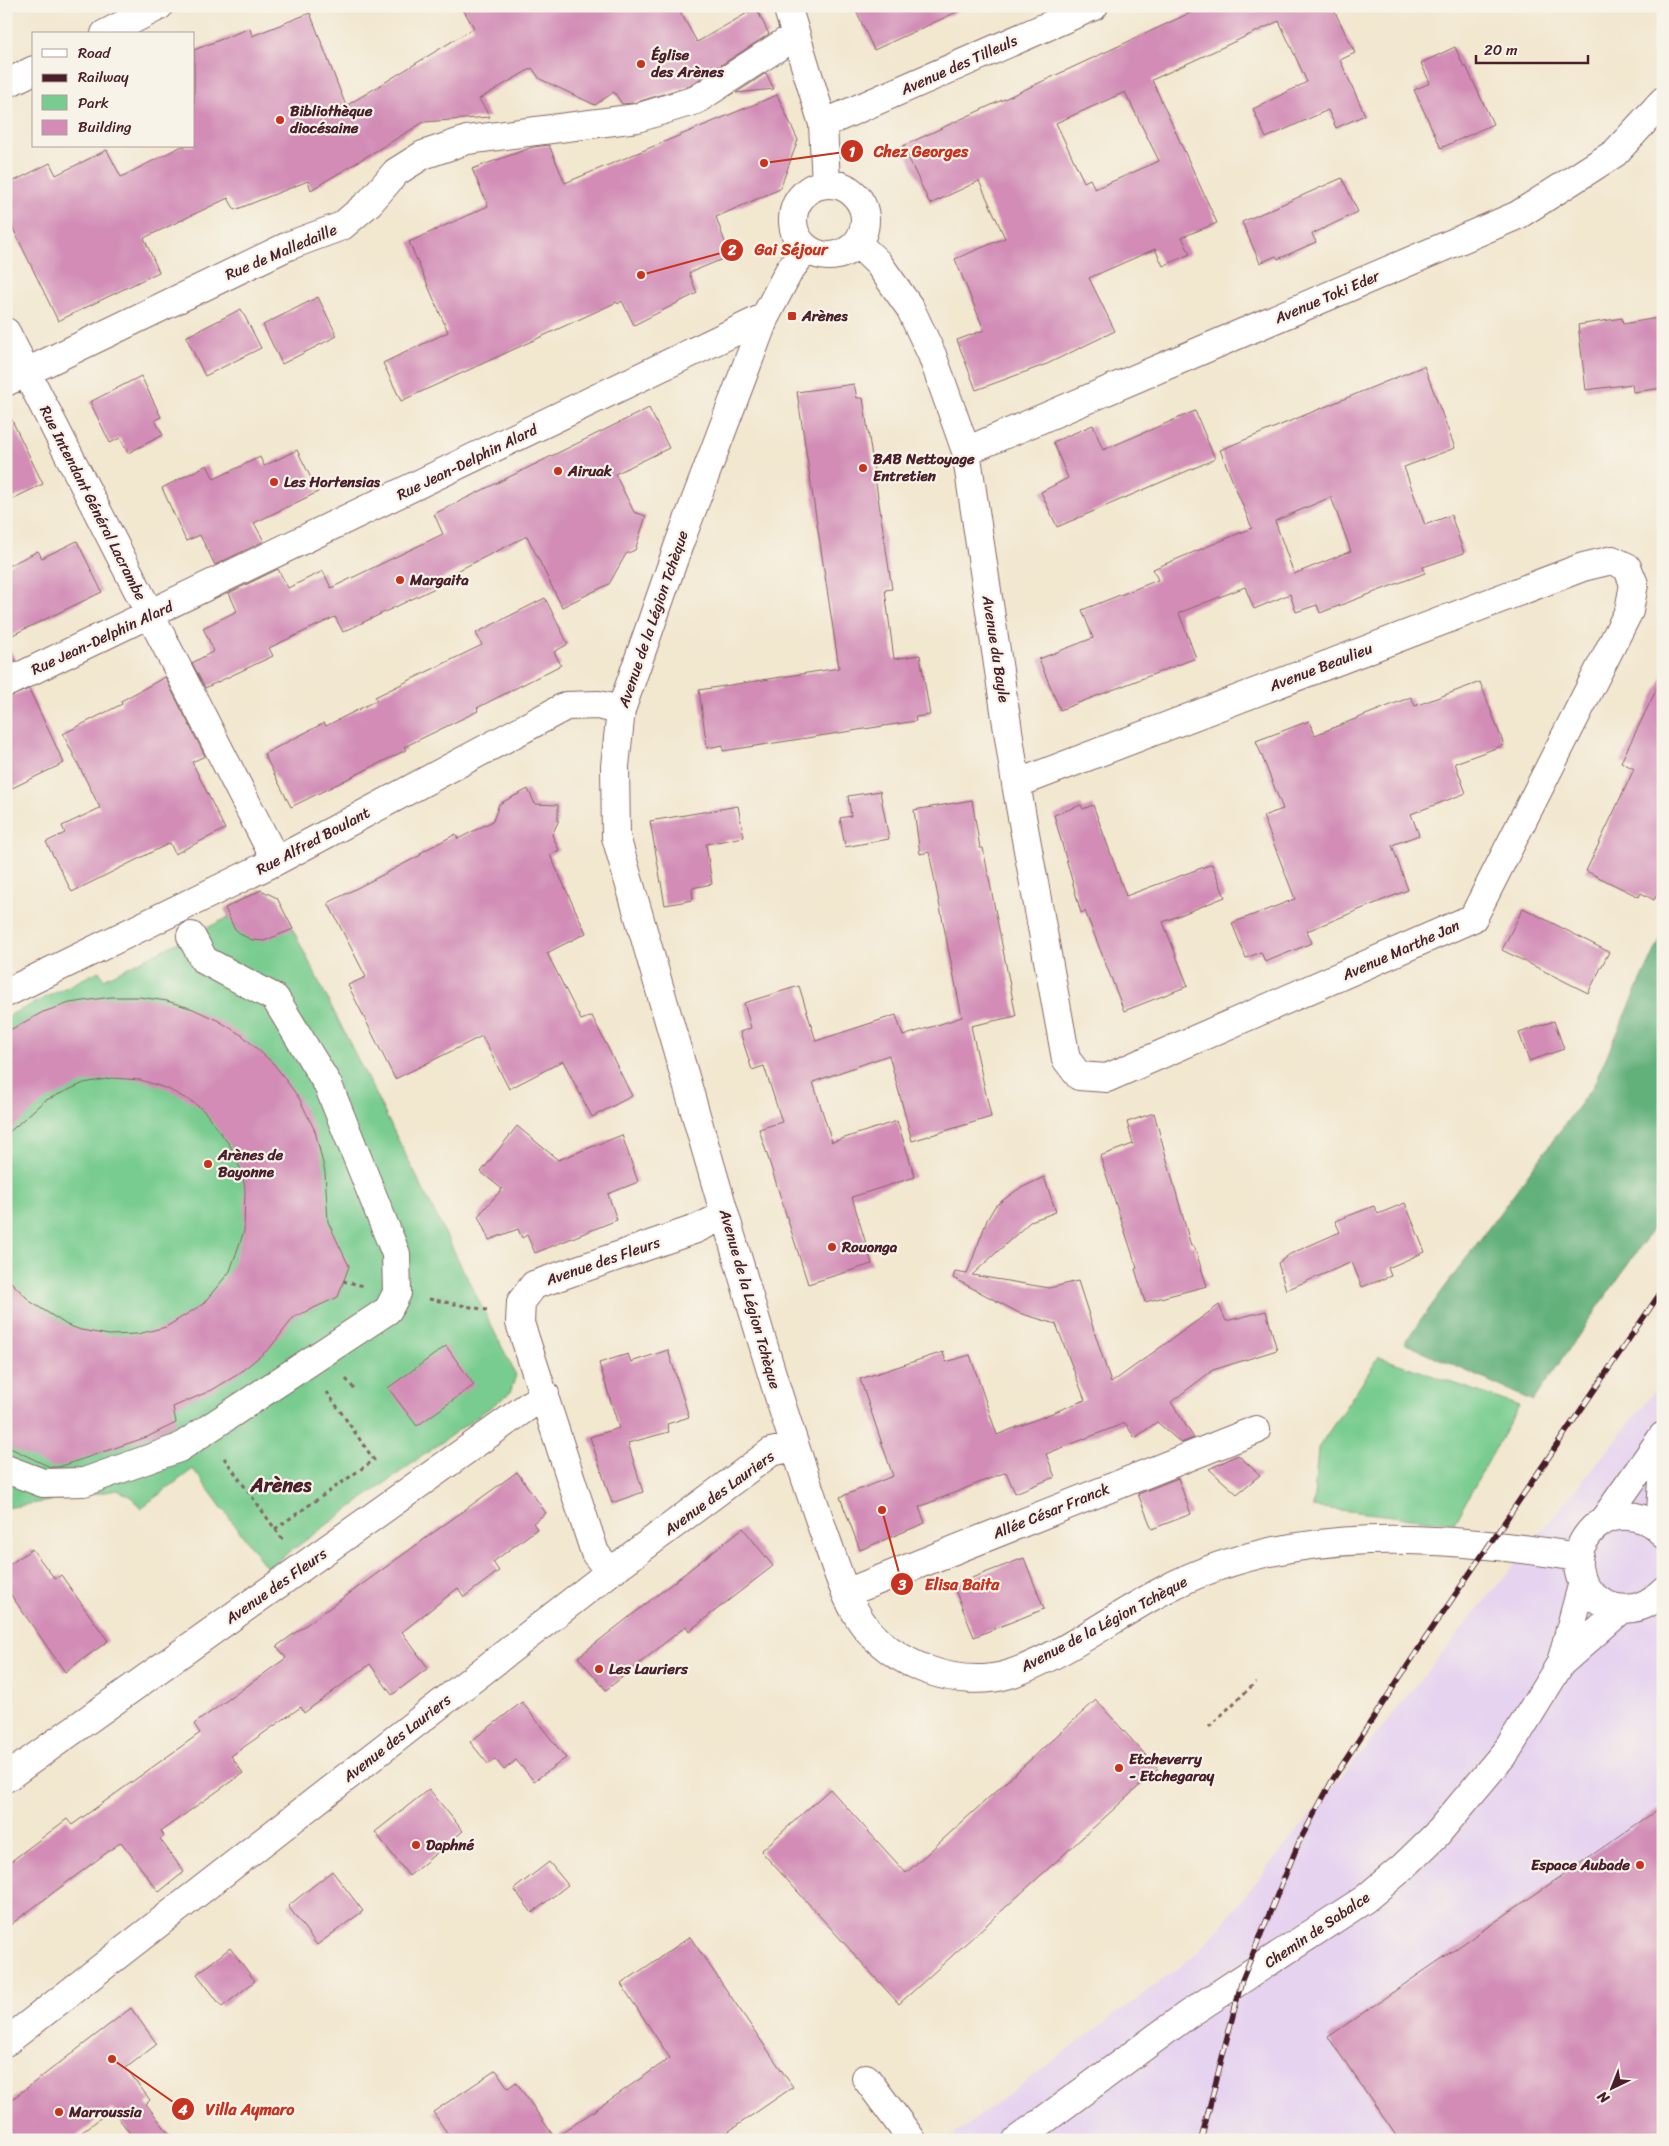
<svg xmlns="http://www.w3.org/2000/svg" width="1669" height="2146" font-family="Sriracha,sans-serif">
  <rect width="100%" height="100%" fill="#f7f3e8"/>
  <filter id="ink" filterUnits="userSpaceOnUse"><feTurbulence type="fractalNoise" baseFrequency=".02" numOctaves="2"/><feDisplacementMap in="SourceGraphic" scale="10" xChannelSelector="R" yChannelSelector="G"/><feConvolveMatrix kernelMatrix="1 2 1 2 8 2 1 2 1" color-interpolation-filters="sRGB"/></filter>
  <filter id="wash" filterUnits="userSpaceOnUse"><feTurbulence type="fractalNoise" baseFrequency=".0096" numOctaves="4" result="noise"/><feDisplacementMap in="SourceGraphic" scale="20" xChannelSelector="R" yChannelSelector="G"/><feGaussianBlur stdDeviation="1.12" result="paint"/><feColorMatrix in="noise" values="0 0 0 0 0 0 0 0 0 0 0 0 0 0 0 0 0 1.4 0 .05"/><feComposite in="paint" operator="in"/></filter>
  <g filter="url(#wash)">
    <rect width="100%" height="100%" fill="#f2e7cf"/>
    <path fill="#e6d3f0" d="M1663,1378V2140H947L1199,1952L1646,1403Z"/>
    <path fill="#78cc8f" stroke="#61765d" d="M261,890L277,898L516,1375L510,1393L267,1568L193,1469L141,1508L131,1497L117,1490L6,1508V1017L99,971L104,979L229,917L225,909Z
      M1379,1357L1519,1406L1454,1523L1313,1507L1318,1448Z"/>
    <path fill="#62b07a" stroke="#566852" d="M1663,933V1214L1533,1401L1404,1343L1593,1086Z"/>
    <g id="blocks">
      <path fill="#d28cb6" fill-rule="evenodd" d="M461,6H677L697,42L756,8L769,34L689,86L634,103L622,104L614,92L595,105L540,79L532,68L479,99L490,117L424,122L311,190L308,181L235,210L228,198L144,238L159,272L58,321L6,214V185L50,163L56,175L107,150L121,177L182,146H194V50L250,28L252,36L310,13L346,106L474,28Z
        M854,6H970L874,50Z
        M1205,6H1332L1355,53L1340,60L1365,115L1336,128L1328,110L1266,138L1253,109L1307,82L1279,21L1152,80L1217,223L1182,237L1190,254L1163,266L1155,249L1089,278L1115,331L1047,364L976,390L957,340L984,330L955,259L1005,238L979,181L930,204L903,146ZM1125,92L1159,161L1095,189L1090,179L1084,182L1056,123Z
        M1455,47L1464,67L1466,66L1493,124L1441,148L1414,90L1430,83L1421,63Z
        M766,73L774,89L736,93Z
        M777,95L798,140L780,189L716,217L730,256L689,273L697,293L634,325L622,301L618,304L617,302L401,401L383,363L448,332L409,242L488,206L472,169L533,147L549,145L565,183Z
        M1342,178L1358,212L1312,234L1316,242L1278,259L1276,256L1260,263L1242,222Z
        M318,297L337,336L282,364L263,325Z
        M241,309L261,348L205,376L186,337Z
        M1663,317V388L1633,392L1632,384L1586,390L1578,325L1622,318L1623,324Z
        M1424,366L1455,448L1404,467L1425,525L1451,515L1464,553L1423,567L1425,573L1320,613L1317,605L1296,612L1290,594L1254,609L1245,587L1179,613L1196,658L1060,710L1039,659L1093,638L1082,610L1158,580L1153,569L1252,528L1220,450ZM1331,497L1351,551L1294,574L1275,521Z
        M141,376L161,417L155,420L163,435L128,453L120,438L110,443L90,402Z
        M854,384L857,398H863L892,589L885,590L894,659L920,655L930,715L915,717L916,721L723,751V745L707,748L699,690L839,668L797,392Z
        M6,408L43,484L6,502Z
        M649,408L669,448L615,474L634,512L646,516L635,550L626,554L609,584L562,607L527,536L433,583L435,588L343,632L335,617L269,648L273,656L205,688L192,663L214,651L203,628L237,611L229,593L278,569L288,588L323,571L331,588L443,534L434,514Z
        M1195,411L1215,459L1057,527L1041,492L1068,478L1053,442L1093,425L1103,450Z
        M297,450L318,492L254,523L264,541L215,565L200,535L186,541L162,488L207,465L214,479L260,457L264,466Z
        M77,541L102,592L6,638V567L38,551L42,558Z
        M545,598L568,644L554,652L561,665L477,708L478,711L404,747L406,750L291,807L264,754L324,723L326,726L377,700L375,697L482,645L476,633Z
        M6,641L16,661L6,666Z
        M1663,676V883L1654,900L1641,893L1639,897L1586,871L1634,769L1621,762Z
        M165,677L205,756L192,762L225,829L175,854L170,843L72,892L46,842L65,833L62,826L100,808L63,734L122,704L121,701Z
        M1480,682L1504,745L1455,763L1466,793L1411,814L1419,835L1392,845L1408,890L1307,931L1312,943L1265,962L1261,952L1246,958L1232,923L1295,899L1263,816L1283,809L1256,741L1309,721L1315,735L1411,697L1415,706Z
        M29,689L64,763L6,791V698Z
        M528,789L535,804L558,805V822L552,835L559,850L550,855L586,933L547,953L581,1020L592,1016L632,1096L592,1117L563,1061L509,1089L482,1036L395,1079L348,985L366,977L328,903L421,855L420,853L456,834L458,839L493,821L499,804Z
        M880,791L889,839L845,847L840,818L851,816L848,796Z
        M972,800L980,848H983L1016,1016L971,1026L991,1117L912,1141L889,1055L813,1082L832,1142L897,1121L915,1177L852,1197L872,1264L808,1284L759,1129L782,1122L764,1066L752,1070L740,1032L751,1028L744,1003L799,986L816,1041L896,1015L903,1036L962,1017L929,852L920,854L914,810Z
        M1081,805L1083,809L1093,805L1126,896L1212,864L1225,897L1163,922L1188,986L1124,1011L1085,911L1081,913L1054,815Z
        M738,806L744,837L706,844L712,884L692,888L693,900L665,905L650,821Z
        M261,890L277,898L293,929L264,941L252,940L242,935L234,928L225,908Z
        M1523,908L1609,952L1588,993L1502,950Z
        M111,997H139L167,1001L193,1009L219,1021L243,1036L274,1064L299,1098L315,1131L325,1172L328,1222L349,1266L338,1297L294,1317L270,1348L237,1375L212,1390L173,1407L176,1423L147,1437L59,1467H50L6,1446V1277L31,1302L67,1325L81,1330L109,1335L138,1334L166,1327L203,1304L230,1271L244,1231L245,1188L242,1173L231,1147L205,1112L194,1103L168,1089L141,1080L126,1079L112,1078L84,1083L44,1101L6,1135V1032L43,1012L70,1003Z
        M1554,1021L1564,1049L1529,1061L1519,1033Z
        M1154,1113L1191,1246H1194L1207,1286L1145,1302L1135,1269L1137,1268L1100,1156L1133,1144L1127,1122Z
        M517,1126L558,1160L622,1135L638,1182L608,1194L617,1220L535,1253L527,1235L522,1238L518,1229L489,1240L478,1216L502,1189L481,1172Z
        M1044,1177L1056,1212L1031,1221L972,1275L1049,1288L1078,1281L1111,1383L1219,1305L1226,1321L1266,1311L1277,1350L1213,1370L1171,1402L1194,1438L1181,1443L1157,1422L1135,1438L1125,1423L1046,1454L1055,1477L1015,1493L1006,1472L919,1507L925,1523L860,1550L840,1497L893,1476L860,1379L943,1352L946,1362L970,1355L997,1435L1085,1400L1056,1324L1019,1313L953,1278L955,1272L967,1274L987,1220L995,1206L1017,1190Z
        M1405,1203L1425,1252L1388,1268L1391,1276L1362,1287L1352,1262L1286,1290L1278,1263L1290,1254L1340,1232L1335,1221L1374,1206L1378,1214Z
        M446,1346L474,1385L417,1426L388,1388Z
        M668,1350L689,1417L667,1424L669,1432L628,1443L643,1492L612,1503L590,1437L619,1428L599,1363L628,1354L631,1362Z
        M1238,1455L1260,1475L1237,1494L1209,1469Z
        M517,1472L546,1513L533,1523L537,1529L493,1562L499,1571L464,1597L458,1588L402,1632L428,1668L392,1695L370,1664L304,1713L301,1707L231,1756L243,1773L161,1831L164,1836L160,1839L184,1872L159,1892L121,1842L6,1928V1865L67,1819L72,1825L200,1733L194,1724L286,1658L277,1646Z
        M1178,1478L1191,1514L1152,1529L1138,1494Z
        M743,1528L773,1566L689,1631L686,1626L606,1690L578,1657Z
        M32,1549L55,1579L61,1575L108,1641L65,1672L6,1588V1567Z
        M1024,1558L1044,1609L974,1637L953,1585Z
        M1096,1700L1158,1769L899,2004L761,1851L830,1789L906,1873Z
        M522,1702L566,1758L534,1781L516,1760L504,1770L495,1759L488,1764L470,1742Z
        M429,1789L463,1831L409,1876L375,1832Z
        M1663,1806V2140H1399L1328,2037Z
        M549,1862L568,1885L532,1913L514,1889Z
        M332,1871L363,1911L317,1945L288,1906Z
        M690,1937L793,2087L716,2140H452L433,2112L496,2070L508,2088L516,2082L555,2138L670,2058L621,1984Z
        M230,1948L255,1981L222,2007L197,1974Z
        M131,2008L157,2044L126,2068L150,2100L146,2104L174,2140H135L112,2109L72,2140H6V2104Z"/>
    </g>
  </g>
  <g filter="url(#ink)">
    <use href="#blocks" fill-opacity="0" stroke="#856564" stroke-width="1"/>
    <g fill="none" stroke-linecap="round" stroke-linejoin="round">
      <defs>
        <path id="minor" d="M787,6L823,124L826,184
          M105,34L159,6
          M6,84L34,70
          M823,124L1094,6
          M793 220a36 36 0 1 1 72 0a36 36 0 1 1-72 0Z
          M858,244L878,263L910,308L932,355L966,451L1016,784L1066,1059L1079,1076L1107,1078L1473,918L1629,611L1634,584L1627,567L1612,560L1583,567L1016,784
          M806,249L789,271L765,317L679,544L621,710L615,766L616,837C668,1016 718,1196 772,1374C788,1427 806,1480 824,1533C835,1563 843,1594 861,1621C891,1665 959,1690 1010,1674C1065,1655 1113,1617 1164,1590C1291,1523 1441,1535 1578,1557
          M6,332L276,861
          M6,382L288,246L342,226L370,202L396,172L423,155L467,140L637,118L696,100L796,35
          M966,451L1518,215L1615,153L1663,101
          M6,683L765,317
          M6,993L276,861L566,706L598,705L621,710
          M6,1469L43,1483L84,1482L179,1448L388,1310L397,1293L396,1254L328,1085L275,998L204,960L191,936
          M1603,1521L1663,1436
          M1660,1530L1663,1479
          M1663,1534C1653,1521 1636,1514 1619,1516C1607,1517 1597,1524 1590,1532C1550,1579 1618,1639 1663,1591
          M610,1572L595,1553L520,1323L521,1302L534,1285L696,1229L725,1215
          M846,1593L1256,1430
          M1561,1663L1583,1582
          M6,1778L545,1394
          M6,2042L610,1572L771,1452L794,1447
          M866,2078L912,2140
          M1017,2140L1187,2015L1365,1899L1403,1867L1436,1835L1508,1749L1561,1663L1622,1609"/>
      </defs>
      <use href="#minor" stroke="#856564" stroke-width="30"/>
      <path stroke="#856564" stroke-width="3" stroke-dasharray="4 4" stroke-linecap="butt" d="M343,1281L364,1286
        M429,1299L487,1310
        M346,1379L356,1391
        M224,1458L283,1540
        M275,1529L374,1460L327,1392
        M1209,1727L1256,1682"/>
      <use href="#minor" stroke="#fff" stroke-width="28"/>
      <defs>
        <path id="rail" d="M1201,2140L1242,1980L1299,1842L1333,1779L1425,1639L1663,1289"/>
      </defs>
      <use href="#rail" stroke="#4a1f2b" stroke-width="5.5"/>
      <use href="#rail" stroke="#f7f3e8" stroke-width="4" stroke-dasharray="11" stroke-linecap="butt"/>
    </g>
  </g>
  <g fill="#c8321e" stroke="#f7f3e8" stroke-width="2">
    <circle cx="641" cy="64" r="5"/>
    <circle cx="280" cy="120" r="5"/>
    <rect x="787" y="311" width="10" height="10" rx="2.5"/>
    <circle cx="863" cy="468" r="5"/>
    <circle cx="558" cy="471" r="5"/>
    <circle cx="274" cy="482" r="5"/>
    <circle cx="400" cy="580" r="5"/>
    <circle cx="208" cy="1164" r="5"/>
    <circle cx="832" cy="1247" r="5"/>
    <circle cx="599" cy="1669" r="5"/>
    <circle cx="1119" cy="1768" r="5"/>
    <circle cx="416" cy="1845" r="5"/>
    <circle cx="1640" cy="1865" r="5"/>
    <circle cx="59" cy="2112" r="5"/>
  </g>
  <g text-anchor="middle" stroke-width="4.5" stroke-linejoin="round" paint-order="stroke">
    <g font-size="15" font-weight="bold" fill="#4a1f2b" stroke="#f7f3e8" text-anchor="start">
      <text x="651" y="60">Église<tspan x="651" dy="17">des Arènes</tspan></text>
      <text x="290" y="116">Bibliothèque<tspan x="290" dy="17">diocésaine</tspan></text>
      <text x="802" y="321">Arènes</text>
      <text x="873" y="464">BAB Nettoyage<tspan x="873" dy="17">Entretien</tspan></text>
      <text x="568" y="476">Airuak</text>
      <text x="284" y="487">Les Hortensias</text>
      <text x="410" y="585">Margaita</text>
      <text x="218" y="1160">Arènes de<tspan x="218" dy="17">Bayonne</tspan></text>
      <text x="842" y="1252">Rouonga</text>
      <text x="609" y="1674">Les Lauriers</text>
      <text x="1129" y="1764">Etcheverry<tspan x="1129" dy="17">- Etchegaray</tspan></text>
      <text x="426" y="1850">Daphné</text>
      <text x="1630" y="1870" text-anchor="end">Espace Aubade</text>
      <text x="69" y="2117">Marroussia</text>
    </g>
    <g font-size="15" fill="#4a1f2b" stroke="#f7f3e8">
      <text transform="translate(959 65) rotate(-24)" y="5">Avenue des Tilleuls</text>
      <text transform="translate(281 252) rotate(-23)" y="5">Rue de Malledaille</text>
      <text transform="translate(1327 297) rotate(-23)" y="5">Avenue Toki Eder</text>
      <text transform="translate(467 462) rotate(-26)" y="5">Rue Jean-Delphin Alard</text>
      <text transform="translate(93 503) rotate(63)" y="5">Rue Intendant Général Lacrambe</text>
      <text transform="translate(653 619) rotate(-71)" y="5">Avenue de la Légion Tchèque</text>
      <text transform="translate(102 638) rotate(-25)" y="5">Rue Jean-Delphin Alard</text>
      <text transform="translate(996 649) rotate(81)" y="5">Avenue du Bayle</text>
      <text transform="translate(1321 667) rotate(-21)" y="5">Avenue Beaulieu</text>
      <text transform="translate(313 841) rotate(-28)" y="5">Rue Alfred Boulant</text>
      <text transform="translate(1401 950) rotate(-24)" y="5">Avenue Marthe Jan</text>
      <text transform="translate(603 1261) rotate(-19)" y="5">Avenue des Fleurs</text>
      <text transform="translate(750 1299) rotate(74)" y="5">Avenue de la Légion Tchèque</text>
      <text transform="translate(719 1493) rotate(-36)" y="5">Avenue des Lauriers</text>
      <text transform="translate(1051 1511) rotate(-22)" y="5">Allée César Franck</text>
      <text transform="translate(276 1586) rotate(-35)" y="5">Avenue des Fleurs</text>
      <text transform="translate(1104 1624) rotate(-28)" y="5">Avenue de la Légion Tchèque</text>
      <text transform="translate(397 1738) rotate(-38)" y="5">Avenue des Lauriers</text>
      <text transform="translate(1317 1930) rotate(-34)" y="5">Chemin de Sabalce</text>
    </g>
    <g font-size="20" font-weight="bold" fill="#4a1f2b" stroke="#f7f3e8">
      <text x="281" y="1492">Arènes</text>
    </g>
  </g>
  <path fill="none" stroke="#c8321e" stroke-width="2" d="M764 163L852 151M641 275L732 250M882 1510L902 1584M112 2059L183 2109"/>
  <g fill="#c8321e" stroke="#f7f3e8" stroke-width="2">
    <circle cx="764" cy="163" r="5"/>
    <circle cx="641" cy="275" r="5"/>
    <circle cx="882" cy="1510" r="5"/>
    <circle cx="112" cy="2059" r="5"/>
    <circle cx="852" cy="151" r="12"/>
    <circle cx="732" cy="250" r="12"/>
    <circle cx="902" cy="1584" r="12"/>
    <circle cx="183" cy="2109" r="12"/>
  </g>
  <g font-size="15" text-anchor="middle" font-weight="bold" fill="#fff">
    <text x="852" y="157">1</text>
    <text x="732" y="255">2</text>
    <text x="902" y="1590">3</text>
    <text x="183" y="2115">4</text>
  </g>
  <g font-size="16" text-anchor="middle" font-weight="bold" fill="#c8321e" stroke="#f7f3e8" stroke-width="4.5" stroke-linejoin="round" paint-order="stroke">
    <text x="921" y="157">Chez Georges</text>
    <text x="791" y="255">Gai Séjour</text>
    <text x="962" y="1590">Elisa Baita</text>
    <text x="250" y="2115">Villa Aymaro</text>
  </g>
  <rect width="1669" height="2146" fill="none" stroke="#f7f3e8" stroke-width="25"/>
  <rect x="32" y="32" width="162" height="115" fill="#f7f3e8" stroke="#b29e9c"/>
  <rect x="42" y="49" width="25" height="8" fill="#ffffff" stroke="#b29e9c"/>
  <text x="78" y="58" font-size="15" fill="#4a1f2b">Road</text>
  <rect x="42" y="74" width="25" height="8" fill="#4a1f2b" stroke="#b29e9c"/>
  <text x="78" y="82" font-size="15" fill="#4a1f2b">Railway</text>
  <rect x="42" y="95" width="25" height="15" fill="#78cc8f" stroke="#b29e9c"/>
  <text x="78" y="108" font-size="15" fill="#4a1f2b">Park</text>
  <rect x="42" y="120" width="25" height="15" fill="#d28cb6" stroke="#b29e9c"/>
  <text x="78" y="132" font-size="15" fill="#4a1f2b">Building</text>
  <g transform="translate(1612 2088) rotate(223)" stroke="#f7f3e8" stroke-width="4" paint-order="stroke">
  <path d="M0-4L9 19L0 12L-9 19Z" fill="#4a1f2b"/>
  <text y="-8" font-size="14" font-weight="bold" text-anchor="middle" fill="#4a1f2b">N</text>
  </g>
  <path d="M1476 55v8h112v-8" fill="none" stroke="#4a1f2b" stroke-width="2.5"/>
  <text x="1484" y="55" font-size="15" fill="#4a1f2b" stroke="#f7f3e8" stroke-width="4" paint-order="stroke">20 m</text>
</svg>
